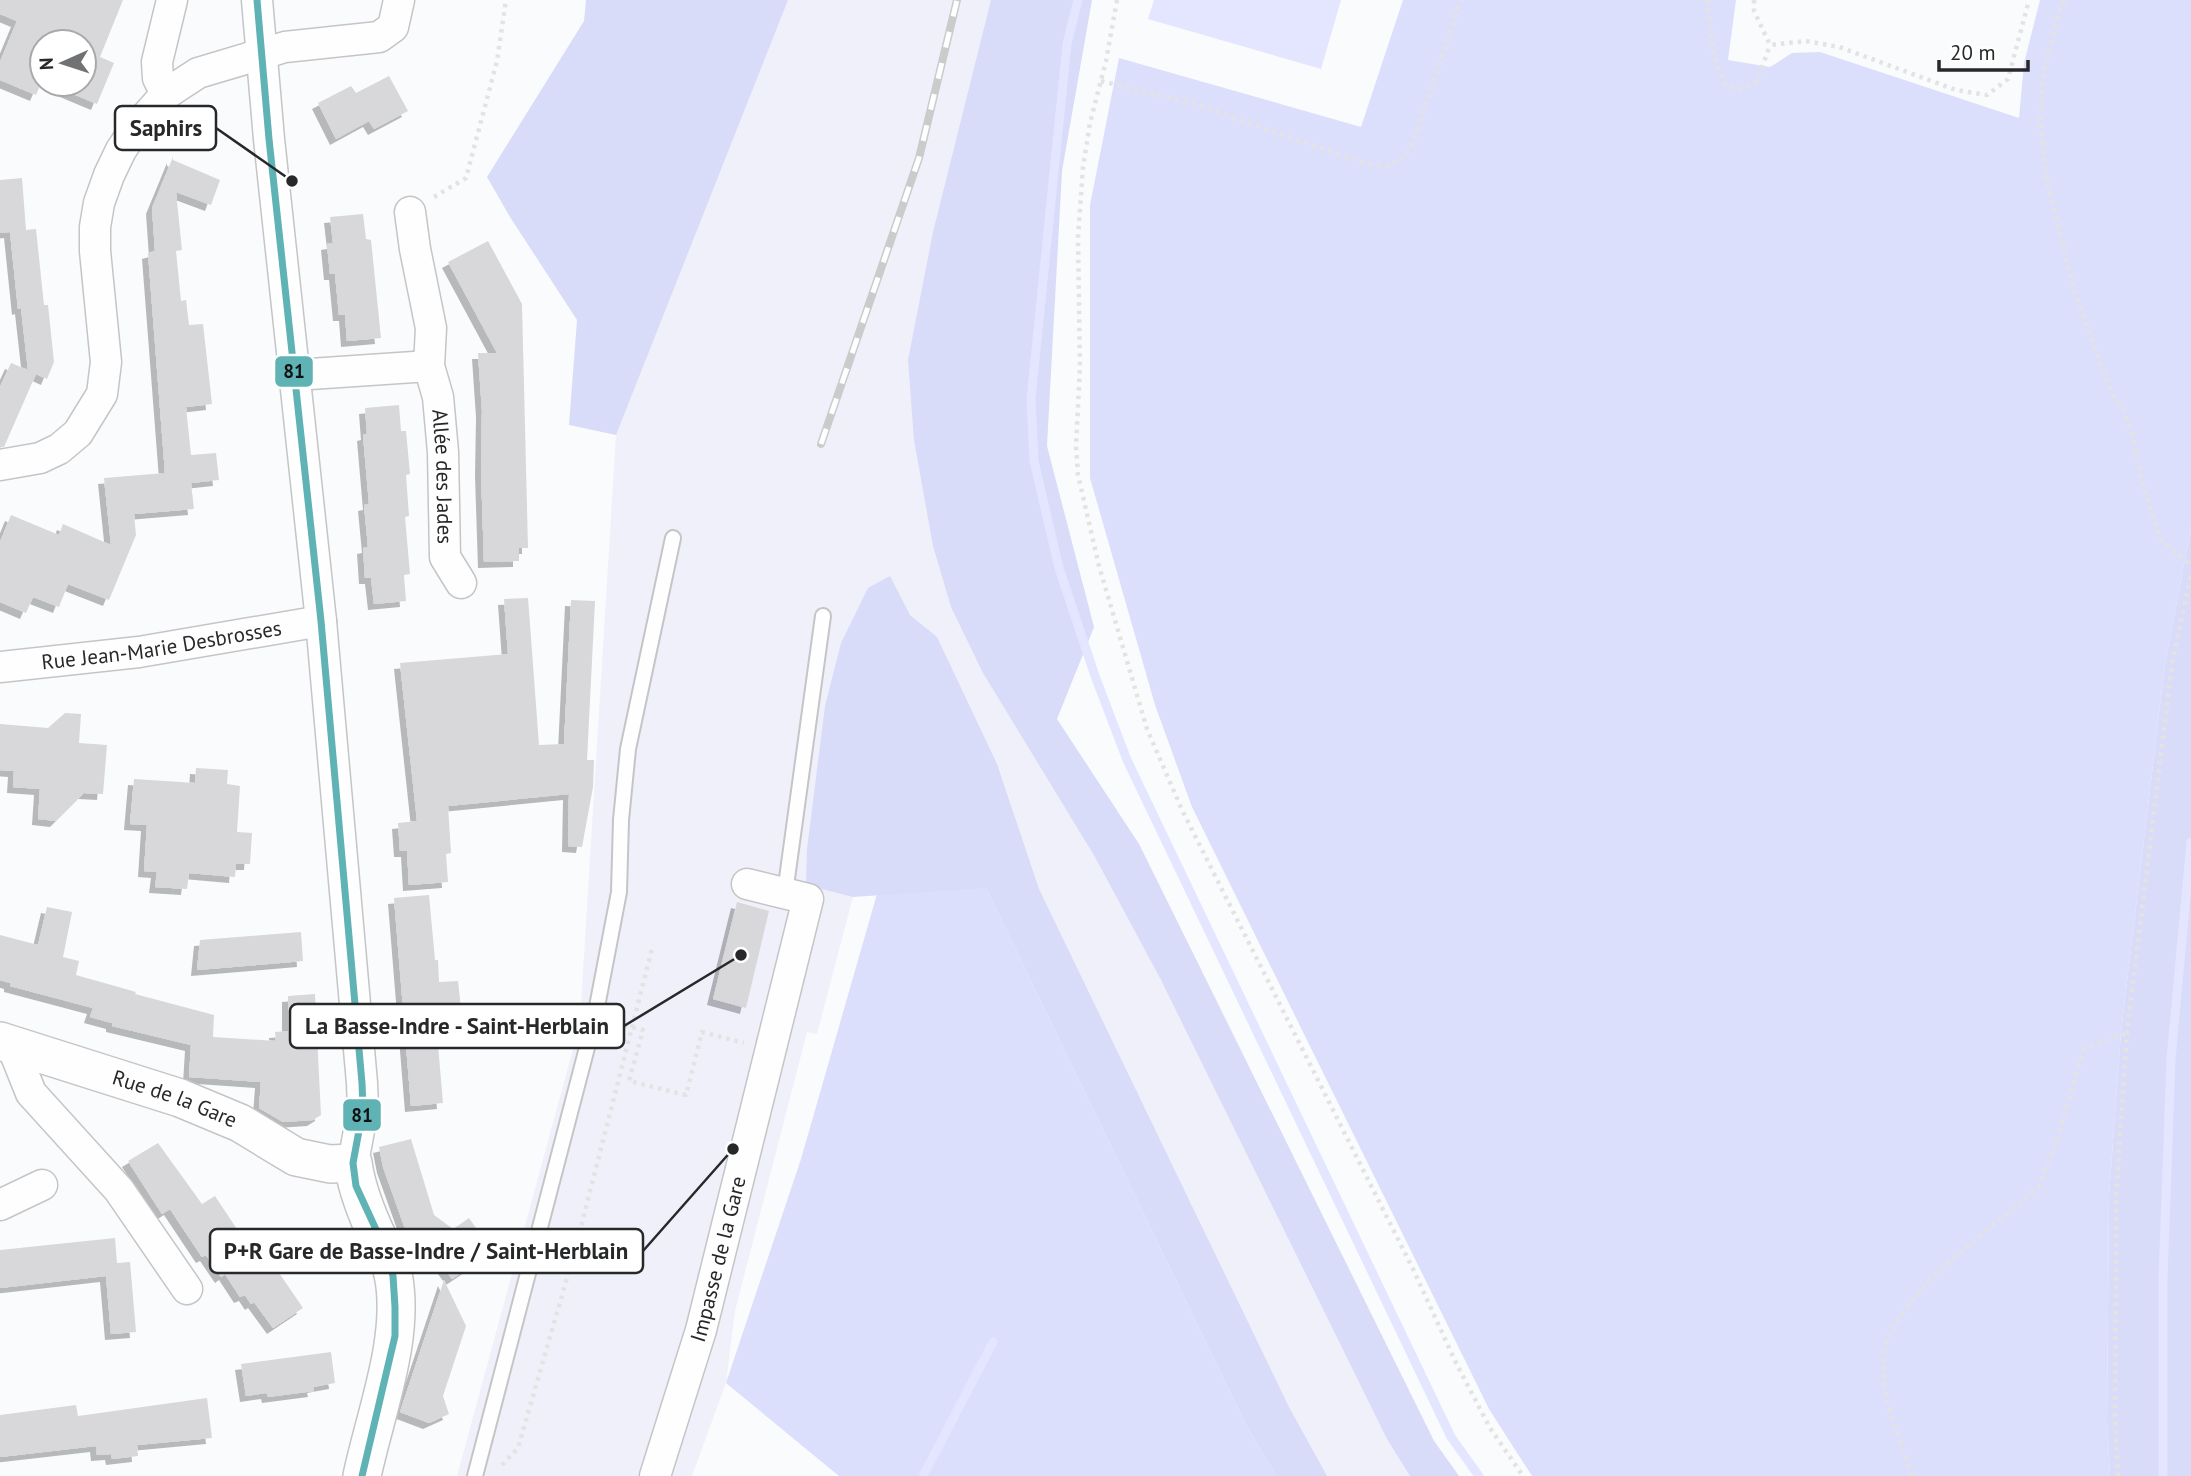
<svg xmlns="http://www.w3.org/2000/svg" width="2191" height="1476" font-family="'PT Sans',sans-serif">
  <defs>
    <filter id="shadow"><feDropShadow dx="-6" dy="6" stdDeviation="0" flood-color="#0004"/></filter>
  </defs>
  <rect width="100%" height="100%" fill="#fafbfd"/>
  <path fill="#eff0fa" d="M745,0H1052L951,607L1139,844L1434,1441L1459,1476H1276L986,888L846,797L853,897L817,1034L807,1032L735,1311L726,1383L692,1476H457L573,1049L581,1005L616,435L577,320Z"/>
  <path fill="#dcdffb" d="M1403,0H1736L1728,60L1770,67L1792,53L1820,52L2019,118L2024,63L2040,0H2191V527L2165,664L2121,1032L2109,1196L2107,1421L2110,1476H1532L1489,1409L1192,807L1155,705L1090,478V205L1119,58L1361,127Z
    M891,845L986,888L1246,1425L1276,1476H839L726,1383L801,1159Z"/>
  <path fill="#d8dcf8" d="M586,0H788L616,435L569,425L577,320L510,217L487,177L584,21Z
    M991,0H1092L1062,171L1047,446L1094,627L1057,719L1139,844L1434,1441L1459,1476H1410L1387,1439L1161,980L1095,857L983,673L951,607L933,546L914,440L908,360L933,232Z
    M2191,527V1476H2110L2107,1421L2109,1196L2121,1032L2165,664Z
    M890,576L910,615L937,637L997,764L1039,889L1289,1407L1327,1476H1276L1246,1425L986,888L853,897L806,885L807,849L825,706L841,643L868,588Z"/>
  <path fill="#e3e6fe" d="M1154,0H1341L1321,69L1148,19Z"/>
  <g fill="none" stroke-linecap="round" stroke-linejoin="round">
    <path stroke="#e3e6fe" stroke-width="9" d="M1078,0L1067,44L1031,399L1034,461L1059,568L1095,676L1127,760L1451,1437L1479,1476
      M923,1476L993,1342
      M2163,1476V1279L2171,1059L2191,842"/>
  </g>
  <path fill="#d8d8da" filter="url(#shadow)" d="M0,0H123L100,57L114,63L97,104L49,84H84V42H42V81L36,95L0,80V62L17,21L0,14Z
    M389,76L408,111L374,129L369,121L336,139L318,103L351,86L356,93Z
    M173,157V160L220,180L211,205L176,192L182,250L176,251L181,301L186,300L189,325L203,324L212,404L186,407L191,455L216,453L219,480L191,483L194,509L134,514L136,535L109,600L68,584L59,607L33,597L26,613L0,602V542L11,515L59,535L63,524L111,545L104,478L165,473L148,253L155,251L152,208Z
    M22,178L26,230L36,229L44,305H48L54,362L47,379L36,374L4,447H0V387L11,363L28,370L21,308L18,309L10,232L0,233V180Z
    M363,214L366,239L371,240L381,338L347,341L345,315H339L335,274H330L327,244L333,243L330,217Z
    M488,241L522,304L528,548H519V561L484,562L481,470L482,411L478,353H497L448,262Z
    M399,405L401,431H406L410,474L406,475L409,516L405,517L410,574L404,575L406,601L374,604L371,578H365L363,548L368,547L364,505L369,504L363,435L367,434L365,408Z
    M528,598L539,745L564,744L571,600L595,601L587,760H594L593,787L582,847L568,846L569,794L448,806L451,853L446,854L448,882L409,885L407,851H400L398,823L417,821L400,663L508,654L504,599Z
    M65,713L81,714L79,743L107,745L103,794L84,793L56,821L38,819L40,789L13,787L14,771L0,770V724L48,728Z
    M196,768L228,770L227,784L240,786L237,832L252,833L250,864H236L235,877L189,873L187,889L155,887L157,872L144,871L147,825L130,824L134,779L195,783Z
    M429,895L435,960H438L439,982L458,981L461,1009L435,1010L443,1103L411,1106L394,898Z
    M737,902L769,911L746,1008L713,999Z
    M47,907L72,912L63,957L79,961L76,975L136,992L135,994L214,1015L213,1037L276,1041L275,1032L288,1031V996L315,994L321,1115L313,1120L283,1122L259,1108L261,1082L189,1077L191,1045L112,1026V1023L90,1017L93,1008L10,986V983L0,980V935L38,945Z
    M301,932L303,961L197,970L200,940Z
    M411,1139L434,1215L453,1229L469,1218L483,1238L473,1245L482,1259L452,1279L428,1246L408,1237L383,1167L379,1147Z
    M158,1143L202,1204L215,1196L260,1264L269,1258L303,1308L273,1328L254,1302L251,1304L245,1295L240,1297L225,1274L221,1277L206,1255L202,1257L170,1209L162,1214L128,1161Z
    M115,1238L117,1263L130,1262L136,1332L111,1334L106,1276L0,1288V1250Z
    M444,1280L466,1326L443,1396L449,1414L429,1423L400,1412Z
    M331,1352L335,1383L313,1387L314,1391L268,1397L267,1393L246,1396L241,1364Z
    M207,1398L212,1438L137,1445L138,1456L112,1459L111,1454L97,1455L96,1446L0,1457V1415L76,1405L78,1416Z"/>
  <g fill="none" stroke-linecap="round" stroke-linejoin="round">
    <defs>
      <path id="service" d="M785,893L823,616
        M475,1476L595,1017L619,892L621,820L628,749L673,538"/>
      <g id="minor">
        <path d="M257,0L269,139L321,621L362,1083L363,1109L353,1163"/>
        <path d="M166,94L158,78L157,62L172,0"/>
        <path id="s1" d="M410,212L415,249L431,328L429,366L438,397L443,452L445,557L461,583"/>
        <path d="M295,375L429,366"/>
        <path d="M0,465L40,458L59,449L78,433L102,394L106,362L95,251V227L99,203L109,175L121,150L136,128L166,94L198,73L285,47L379,37L393,27L399,0"/>
        <path id="s2" d="M0,667L139,652L321,621"/>
        <path d="M11,1043L31,1093L119,1190L187,1289"/>
        <path d="M0,1205L42,1185"/>
        <path id="s3" d="M655,1476L701,1330L808,899L747,884"/>
      </g>
      <g id="tertiary">
        <path id="s4" d="M0,1041L180,1098L240,1123L296,1157L330,1164L353,1163C356,1185 363,1204 372,1225C379,1242 389,1256 393,1274C406,1337 375,1414 362,1476"/>
      </g>
    </defs>
    <use href="#service" stroke="#c5c5c7" stroke-width="18"/>
    <use href="#minor" stroke="#c5c5c7" stroke-width="33"/>
    <use href="#tertiary" stroke="#c5c5c7" stroke-width="40"/>
    <path stroke="#e3e3e4" stroke-width="4.5" stroke-dasharray="3.5 5" stroke-linecap="butt" d="M1117,0L1106,61L1090,123L1083,167L1078,237L1080,367L1076,446L1078,475L1099,566L1147,729L1182,810L1413,1269L1456,1363L1490,1428L1523,1476
      M1707,0L1714,58L1726,86L1744,89L1757,81L1770,45
      M1754,0V11L1770,45L1806,41L1839,47L1956,90L1987,95L2008,79L2029,0
      M2064,0L2057,19L2044,71L2040,122L2047,181L2075,293L2109,387L2123,410L2132,434L2143,485L2160,539L2191,565
      M1101,81L1188,102L1367,164L1387,166L1403,158L1411,148L1461,0
      M434,197L466,178L497,61L506,0
      M616,1023L643,1030L629,1081L686,1095L702,1032L744,1043
      M502,1465L518,1448L575,1250L653,945
      M1912,1476L1889,1409L1884,1384L1883,1359L1888,1336L1906,1308L1930,1279L2038,1187L2056,1143L2084,1048L2127,1033
      M2118,1476L2115,1419L2116,1197L2127,1033L2172,664L2191,575"/>
    <use href="#service" stroke="#fefeff" stroke-width="14"/>
    <use href="#minor" stroke="#fefeff" stroke-width="30"/>
    <use href="#tertiary" stroke="#fefeff" stroke-width="37"/>
    <defs>
      <path id="rail" d="M821,444L919,158L957,0"/>
    </defs>
    <use href="#rail" stroke="#cacbcb" stroke-width="8"/>
    <use href="#rail" stroke="#fff" stroke-width="5" stroke-dasharray="16" stroke-linecap="butt"/>
    <defs>
      <path id="bus-1" d="M257,0L269,139L321,621L362,1083L363,1109L353,1163L356,1186L385,1249L393,1276L395,1307V1336L362,1476"/>
    </defs>
    <use href="#bus-1" stroke="#fff" stroke-width="12"/>
    <use href="#bus-1" stroke="#5fb3b5" stroke-width="7"/>
  </g>
  <g text-anchor="middle" stroke-width="5" stroke-linejoin="round" paint-order="stroke">
    <g font-size="21" fill="#27282a" stroke="#fff">
      <text dy="7" stroke="none"><textPath href="#s1" startOffset="268">Allée des Jades</textPath></text>
      <text dy="7" stroke="none"><textPath href="#s2" startOffset="163">Rue Jean-Marie Desbrosses</textPath></text>
      <text dy="7" stroke="none"><textPath href="#s4" startOffset="184">Rue de la Gare</textPath></text>
      <text dy="7" stroke="none"><textPath href="#s3" startOffset="226">Impasse de la Gare</textPath></text>
    </g>
  </g>
  <path fill="none" stroke="#27282a" stroke-width="2.5" d="M292 181L216 128M741 955L624 1026M733 1149L643 1251"/>
  <g fill="#27282a" stroke="#fff" stroke-width="2.5">
    <circle cx="292" cy="181" r="7"/>
    <circle cx="741" cy="955" r="7"/>
    <circle cx="733" cy="1149" r="7"/>
  </g>
  <g fill="#fff" stroke="#27282a" stroke-width="2.5">
    <rect x="115" y="106" width="101" height="44" rx="7"/>
    <rect x="290" y="1004" width="334" height="44" rx="7"/>
    <rect x="210" y="1229" width="433" height="44" rx="7"/>
  </g>
  <g font-size="23" text-anchor="middle" font-weight="bold" fill="#27282a">
    <text x="166" y="136">Saphirs</text>
    <text x="457" y="1034">La Basse-Indre - Saint-Herblain</text>
    <text x="426" y="1259">P+R Gare de Basse-Indre / Saint-Herblain</text>
  </g>
  <g stroke="#fff" stroke-width="2.5">
    <rect x="274" y="355" width="40" height="33" rx="7" fill="#5fb3b5"/>
    <rect x="342" y="1098" width="40" height="34" rx="7" fill="#5fb3b5"/>
  </g>
  <g font-size="19" text-anchor="middle" font-weight="bold" fill="#111">
    <text x="294" y="378">81</text>
    <text x="362" y="1122">81</text>
  </g>
  <g transform="translate(63 63) rotate(267)"><circle r="33" fill="#ffffff" stroke="#a9a9aa" stroke-width="2"/>
  <path d="M0-5L12 26L0 18L-12 26Z" fill="#717274"/>
  <text y="-10" font-size="19" font-weight="bold" text-anchor="middle" fill="#27282a">N</text>
  </g>
  <path d="M1939 60v10h89v-10" fill="none" stroke="#27282a" stroke-width="3.5"/>
  <text x="1950" y="60" font-size="21" fill="#27282a" stroke="#ffffff" stroke-width="5" paint-order="stroke">20 m</text>
</svg>
